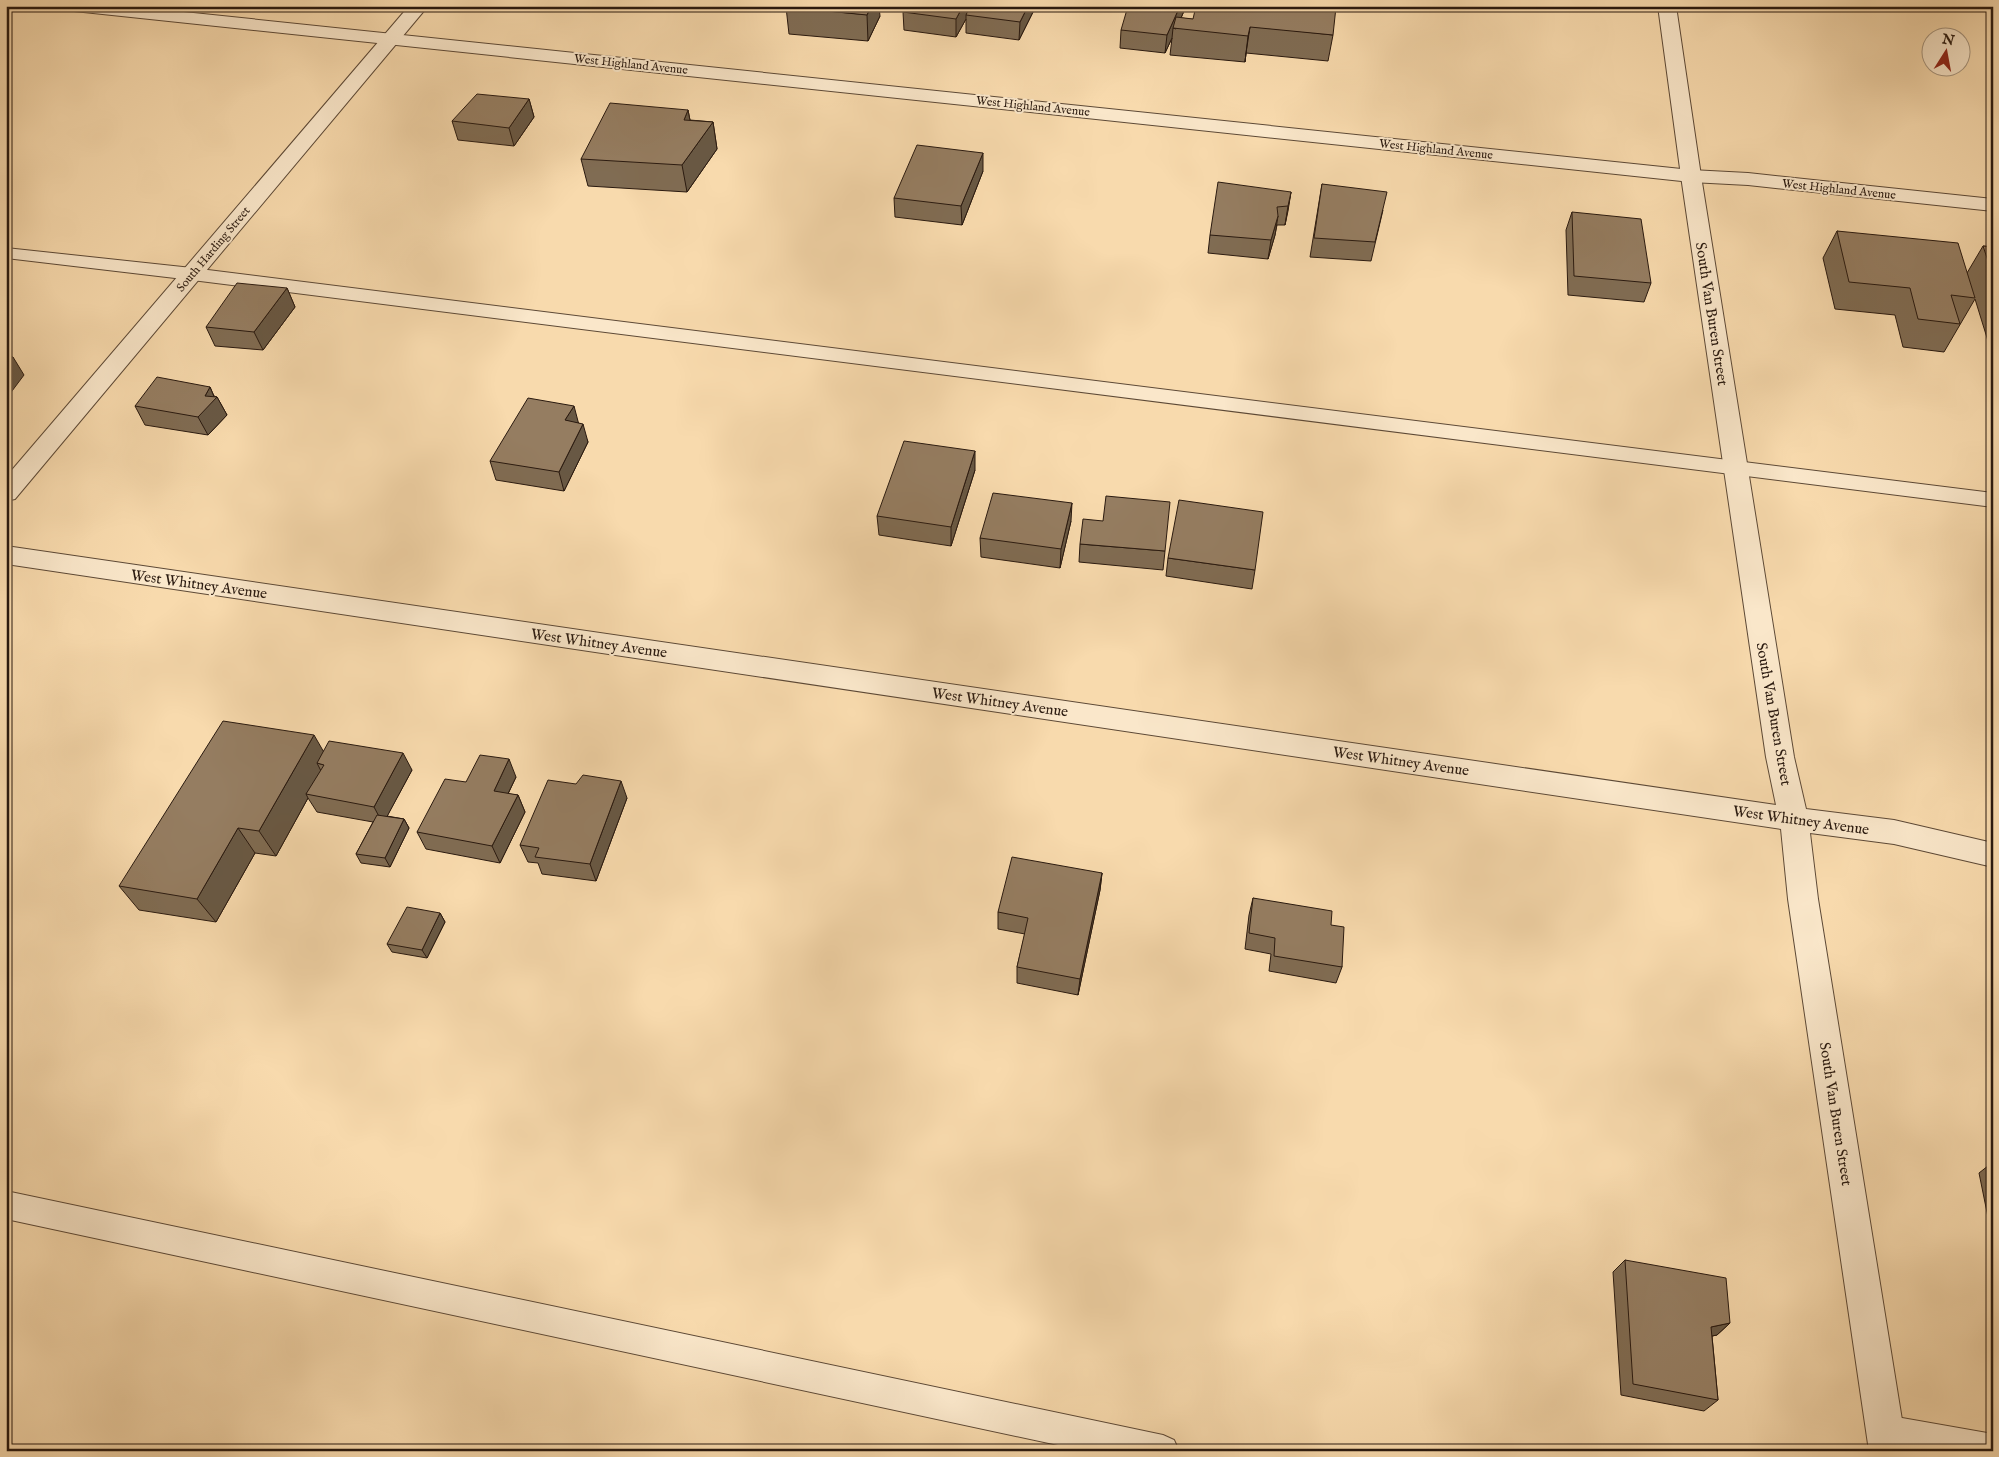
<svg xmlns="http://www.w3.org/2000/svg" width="1999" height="1457" font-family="'IM FELL English',serif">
  <rect width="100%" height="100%" fill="#f8daad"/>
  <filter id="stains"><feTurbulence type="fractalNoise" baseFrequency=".004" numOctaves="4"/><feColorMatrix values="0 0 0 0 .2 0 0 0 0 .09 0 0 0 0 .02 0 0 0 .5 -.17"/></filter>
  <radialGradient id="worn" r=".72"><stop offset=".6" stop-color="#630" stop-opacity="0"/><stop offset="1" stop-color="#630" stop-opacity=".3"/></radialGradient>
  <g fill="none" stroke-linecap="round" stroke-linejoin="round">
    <defs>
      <path id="service" d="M6,248L192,268L1993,493V507L192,280L6,258Z
        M6,1191L1163,1435L1174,1440L1179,1451H1086L6,1219Z
        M1885,1415L1993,1434V1451C1954,1451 1910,1457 1874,1442L1869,1431L1874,1420Z"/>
      <path id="minor" d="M409,6H428L15,499L6,501V477Z
        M1658,6H1676L1701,176L1794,757L1806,809L1894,820L1993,843V867L1894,844L1810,833L1818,899L1907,1451H1869L1788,899L1781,829L6,564V546L1776,805L1766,757L1681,176Z"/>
      <path id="tertiary" d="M65,6H126L1691,170L1748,173L1993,199V211L1748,185L1691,182L74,11L68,10Z"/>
    </defs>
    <use href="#service" stroke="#5d4936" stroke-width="2"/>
    <use href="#minor" stroke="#5d4936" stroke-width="2"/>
    <use href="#tertiary" stroke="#5d4936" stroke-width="2"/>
    <use href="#service" fill="#fae7ca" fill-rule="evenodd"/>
    <use href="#minor" fill="#fae7ca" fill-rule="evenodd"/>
    <use href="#tertiary" fill="#fae7ca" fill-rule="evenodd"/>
  </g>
  <path fill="#806c53" stroke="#29190f" d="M906,6H1036L1019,40L966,33V19L956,37L904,30L903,12Z
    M786,7L880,16L868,41L789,34Z
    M1184,11L1181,18L1333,35L1328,61L1246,53L1245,62L1170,55L1172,38L1165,53L1120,48L1121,30Z
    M529,99L534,117L514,146L458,140L452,121Z
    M688,110L690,120L713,122L717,149L687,192L588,186L581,159Z
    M983,171L962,225L895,217L894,198Z
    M1322,184L1383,210L1371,261L1310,257Z
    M1291,192L1285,225H1277L1275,235L1268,259L1208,253L1210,235Z
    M1572,212L1651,283L1644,302L1568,295L1566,230Z
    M1837,231L1967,273L1983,246L1993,247V354H1992L1975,299L1944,352L1903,347L1895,315L1835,309L1823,258Z
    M287,288L295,307L263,350L215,346L206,327Z
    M210,387L214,396L217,397L227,415L208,435L145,425L135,406Z
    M579,423L588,442L564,491L496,480L490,461Z
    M975,470L951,546L879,535L877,516Z
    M1071,521L1060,568L981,557L980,538Z
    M1080,544L1165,551L1163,570L1079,562Z
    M1168,558L1255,570L1252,589L1166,576Z
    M323,751L412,770L387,816L404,819L409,828L390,867L361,863L356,854L373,822L317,812L308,798L276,856L255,853L216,922L139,910L119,886Z
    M516,777L508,794L518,795L525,812L500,863L426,849L417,832L466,782Z
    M627,798L596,881L542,874L538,863L528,862L520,845Z
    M1102,873L1100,890L1078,995L1017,983V967L1025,934L998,929V912Z
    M1253,898L1331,925L1342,967L1336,983L1269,971L1271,954L1245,949L1249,915Z
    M440,913L445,922L427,958L392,952L387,944Z
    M1993,1162V1242L1979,1173Z
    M1625,1260L1730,1323L1717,1335L1712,1336L1718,1400L1704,1411L1621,1395L1613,1272Z"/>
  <path fill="#685844" stroke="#29190f" d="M871,6H879L880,16L868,41L867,15Z
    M963,6H974L966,15V19L956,37V19Z
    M1028,6H1036L1019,40L1020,22Z
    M1180,6H1184V11L1176,29L1173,28L1172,38L1165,53L1167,35Z
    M1250,27L1246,53L1245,62L1248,36Z
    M529,99L534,117L514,146L509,128Z
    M688,110L693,136L684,120Z
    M713,122L717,149L687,192L682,165Z
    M983,153V171L962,225L961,206Z
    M1291,192L1288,211L1285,225L1288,206Z
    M1278,216L1275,235L1268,259L1271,240Z
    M287,288L295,307L263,350L254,332Z
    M13,357L24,375L6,399V365Z
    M210,387L215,399L217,397L227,415L208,435L198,417L205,396Z
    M574,406L579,425L565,420Z
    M583,424L588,442L564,491L559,472Z
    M975,451V470L951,546V527Z
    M1072,503L1071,521L1060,568L1061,549Z
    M314,735L329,761L324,765L317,763L322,773L306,794L308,798L276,856L259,831Z
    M403,753L412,770L383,824L374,807Z
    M509,759L516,777L501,808L494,791Z
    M621,781L627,798L596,881L590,864Z
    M518,795L525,812L500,863L492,846Z
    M404,819L409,828L390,867L385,858Z
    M238,828L255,853L216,922L197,899Z
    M1102,873L1100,890L1078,995L1080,979Z
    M440,913L445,922L427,958L422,950Z
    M1730,1323L1717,1335L1698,1339L1711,1327Z"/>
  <path fill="#957d61" stroke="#29190f" d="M787,6H871L867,15L786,7Z
    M906,6H963L956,19L903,12Z
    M970,6H1028L1020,22L966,15Z
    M1128,6H1180L1167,35L1121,30Z
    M1196,6H1327L1336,7L1333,35L1250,27L1248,36L1173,28L1176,17L1193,19Z
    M477,94L529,99L509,128L452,121Z
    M610,103L688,110L684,120L713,122L682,165L581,159Z
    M917,145L983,153L961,206L894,198Z
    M1218,182L1291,192L1288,206L1277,207L1278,216L1271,240L1210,235Z
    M1322,184L1387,192L1375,242L1314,238Z
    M1572,212L1641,219L1651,283L1574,276Z
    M1837,231L1958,243L1975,298L1951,295L1960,324L1918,319L1910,288L1849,282Z
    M1983,246L1993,247V276Z
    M237,283L287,288L254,332L206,327Z
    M6,355L13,357L6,365Z
    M157,377L210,387L205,396L217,397L198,417L135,406Z
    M528,398L574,406L565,420L583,424L559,472L490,461Z
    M904,441L975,451L951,527L877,516Z
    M993,493L1072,503L1061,549L980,538Z
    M1106,496L1170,502L1165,551L1080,544L1083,519L1103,521Z
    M1179,500L1263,512L1255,570L1168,558Z
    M223,721L314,735L259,831L238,828L197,899L119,886Z
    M329,741L403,753L374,807L306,794L324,765L317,763Z
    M480,755L509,759L494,791L518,795L492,846L417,832L445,779L466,782Z
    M583,775L621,781L590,864L535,857L539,848L520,845L548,780L576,784Z
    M377,815L404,819L385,858L356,854Z
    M1012,857L1102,873L1080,979L1017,967L1028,918L998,912Z
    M1253,898L1332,911L1331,925L1344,927L1342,967L1274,956L1275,938L1249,933Z
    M407,907L440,913L422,950L387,944Z
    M1625,1260L1726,1278L1730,1323L1711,1327L1718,1400L1633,1384Z"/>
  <g text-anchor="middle" stroke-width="4" stroke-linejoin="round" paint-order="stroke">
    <g font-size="12" fill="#29190f" stroke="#fae7ca">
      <text transform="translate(631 64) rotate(6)" y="4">West Highland Avenue</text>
      <text transform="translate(1033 106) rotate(6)" y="4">West Highland Avenue</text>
      <text transform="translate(1436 149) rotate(6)" y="4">West Highland Avenue</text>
      <text transform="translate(1839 189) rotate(6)" y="4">West Highland Avenue</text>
      <text transform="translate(213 249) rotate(-50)" y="4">South Harding Street</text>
    </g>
    <g font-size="15" fill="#29190f" stroke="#fae7ca">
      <text transform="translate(1712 314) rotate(81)" y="5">South Van Buren Street</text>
      <text transform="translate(199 584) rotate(8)" y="5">West Whitney Avenue</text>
      <text transform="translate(599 643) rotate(8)" y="5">West Whitney Avenue</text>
      <text transform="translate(1000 702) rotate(8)" y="5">West Whitney Avenue</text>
      <text transform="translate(1774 714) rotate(80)" y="5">South Van Buren Street</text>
      <text transform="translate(1401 761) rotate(8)" y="5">West Whitney Avenue</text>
      <text transform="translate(1801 820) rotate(8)" y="5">West Whitney Avenue</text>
      <text transform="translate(1836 1114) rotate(81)" y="5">South Van Buren Street</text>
    </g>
  </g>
  <rect width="1999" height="1457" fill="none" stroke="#f8daad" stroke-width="25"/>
  <rect x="8" y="8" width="1984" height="1442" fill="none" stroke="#29190f" stroke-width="2.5"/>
  <rect x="12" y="12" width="1974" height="1432" fill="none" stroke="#29190f"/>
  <g transform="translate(1946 52) rotate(11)"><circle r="24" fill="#fae7ca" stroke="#a6957f"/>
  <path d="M0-4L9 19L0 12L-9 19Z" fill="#8f2418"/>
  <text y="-8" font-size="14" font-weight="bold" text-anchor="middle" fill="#29190f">N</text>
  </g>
  <rect width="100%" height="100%" filter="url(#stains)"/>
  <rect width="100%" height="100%" fill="url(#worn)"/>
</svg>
